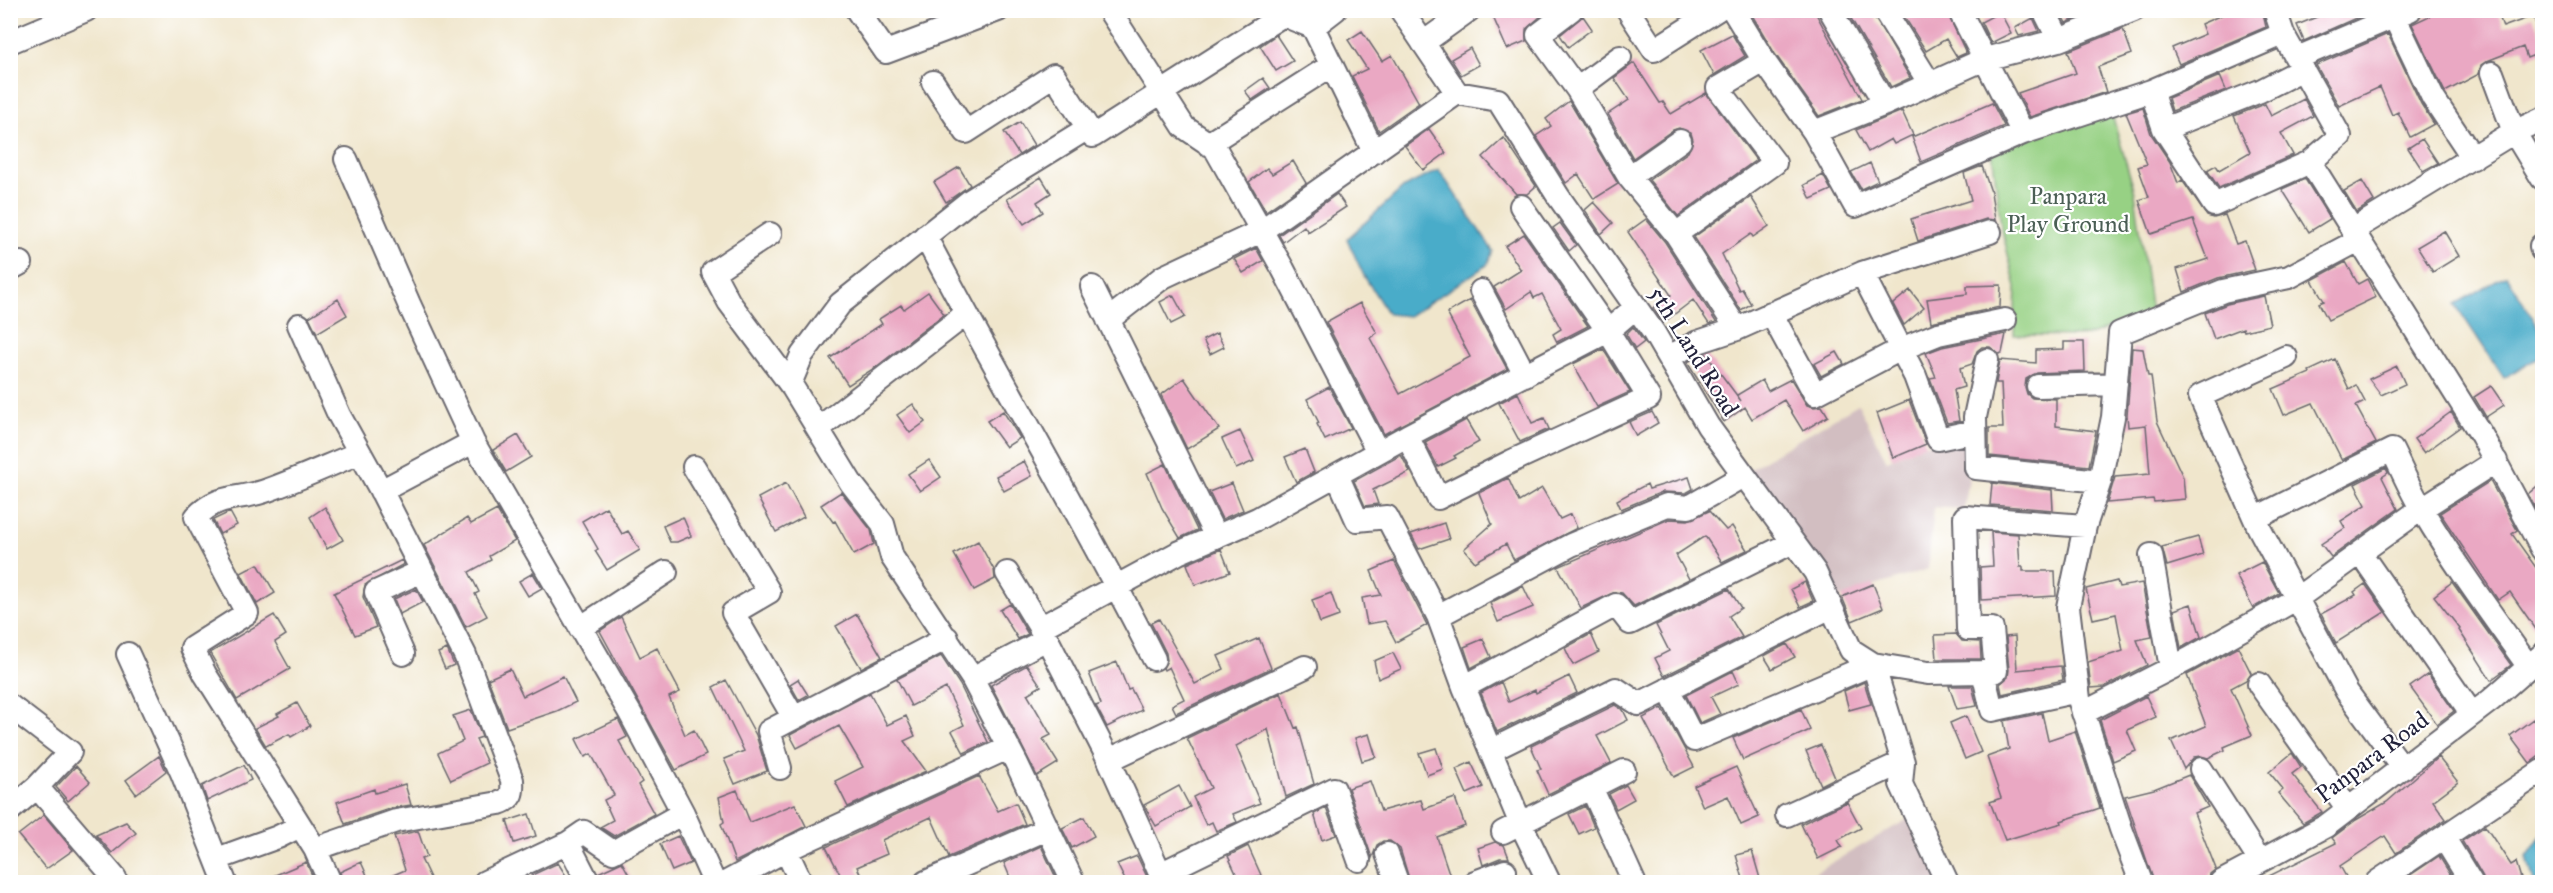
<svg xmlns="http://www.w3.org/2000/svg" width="2553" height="893" font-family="'IM FELL Great Primer',serif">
  <rect width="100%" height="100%" fill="#fff"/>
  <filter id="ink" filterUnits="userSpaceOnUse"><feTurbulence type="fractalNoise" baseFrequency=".0167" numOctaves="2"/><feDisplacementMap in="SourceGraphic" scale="12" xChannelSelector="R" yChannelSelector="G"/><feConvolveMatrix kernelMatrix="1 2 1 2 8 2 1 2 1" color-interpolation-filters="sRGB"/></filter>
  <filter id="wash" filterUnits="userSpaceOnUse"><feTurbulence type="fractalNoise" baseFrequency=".008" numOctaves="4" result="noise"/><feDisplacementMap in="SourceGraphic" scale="24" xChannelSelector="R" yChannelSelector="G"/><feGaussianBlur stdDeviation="1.35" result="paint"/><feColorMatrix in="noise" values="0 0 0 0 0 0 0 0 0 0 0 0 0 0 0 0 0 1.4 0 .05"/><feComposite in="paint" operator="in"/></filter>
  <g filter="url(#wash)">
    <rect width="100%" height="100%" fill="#f0e6cc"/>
    <path fill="#d2bec1" d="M1858,404L1887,461L1928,443L1968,440L1970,473L1964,509L1934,507L1928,569L1838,598L1745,472Z
      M1910,818L1940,882H1798Z"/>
    <path fill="#97d184" stroke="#5c7a60" stroke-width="1.5" d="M2111,111L2135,193L2151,313L2087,336L2014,335L2016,287L2001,226L1992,151Z"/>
    <path fill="#4aacc9" stroke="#366782" stroke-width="1.5" d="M1439,170L1493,251L1487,265L1409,316L1388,314L1364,276L1347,239L1404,187Z
      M2507,275L2542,334V356L2504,378L2455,304Z
      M2542,835V882H2534L2527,857Z"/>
    <g id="blocks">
      <path fill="#eaa8c3" d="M1490,10H1548L1526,29V41L1507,49Z
        M1749,10H1814L1862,99L1819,116L1775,54Z
        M1846,10H1871L1910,78L1891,87Z
        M1900,10H1946L1966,53L1957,57L1946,39L1926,51Z
        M2064,10H2096L2066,23L2060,12Z
        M2233,10H2262L2266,27L2179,64L2172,48L2205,34L2201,24Z
        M2334,10H2374L2304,41L2297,25Z
        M2442,10H2497L2503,27L2533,16L2542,40V52L2527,58L2523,47L2487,61L2481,65L2479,74L2445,92L2412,24Z
        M2000,12L2011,33L1991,43L1981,22Z
        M1583,16L1592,29L1568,47L1560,35Z
        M2033,18L2039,31L2019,36L2015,28Z
        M2123,29L2132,54L2098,67L2106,92L2030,117L2018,93L2076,73L2068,51Z
        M1362,31L1382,61L1392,55L1419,103L1379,131L1352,76L1367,69L1348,40Z
        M1732,34L1745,56L1714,75L1701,50Z
        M2388,34L2421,104L2434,124L2410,137L2398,112L2392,115L2380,87L2339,106L2316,65Z
        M1276,35L1293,61L1276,71L1260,46Z
        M1470,48L1479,65L1461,75L1451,59Z
        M1634,63L1660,103L1663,102L1671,114L1706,93L1756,160L1678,216L1649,180L1688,152L1693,140L1691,133L1679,128L1673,130L1633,158L1608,114L1629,100L1614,78Z
        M2220,76L2226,90L2172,111L2168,98Z
        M1263,78L1270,88L1252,100L1245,91Z
        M2304,99L2313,116L2281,133L2293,155L2219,188L2207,170L2216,165L2219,170L2250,152L2234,116L2265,104L2271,116Z
        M1569,101L1618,184L1594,199L1578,174L1566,183L1536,136L1551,126L1546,119Z
        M1992,103L2004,126L1921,162L1912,137Z
        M2143,108L2151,134L2170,162L2178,183L2182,180L2207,216L2214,218L2225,215L2236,244L2245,241L2255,270L2218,278L2184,292L2177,269L2208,259L2193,220L2151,234L2139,200L2149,197L2138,167L2147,164L2126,113Z
        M1902,111L1913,135L1894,144L1891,139L1868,152L1856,130Z
        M1020,122L1034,145L1019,155L1004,132Z
        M1429,129L1446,153L1423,170L1405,146Z
        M1504,138L1536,186L1527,194H1516L1483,157Z
        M2422,139L2438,163L2423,171L2408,148Z
        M1293,161L1306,183L1266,211L1249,182L1267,168L1272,174Z
        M1870,163L1878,181L1861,189L1851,172Z
        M1982,166L1991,192L1995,220L1986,219L1918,241L1911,219L1971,200L1964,173Z
        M959,167L970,185L946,202L934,182Z
        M1823,175L1831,190L1811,199L1804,185Z
        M1041,177L1051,193L1037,202L1043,212L1024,224L1007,199Z
        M2305,179L2330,219L2309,232L2282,189Z
        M2362,181L2374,201L2357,212L2344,191Z
        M1337,194L1346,207L1308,232L1304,226L1283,242L1279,235Z
        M1751,197L1769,226L1753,237L1751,234L1722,254L1739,290L1742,289L1751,304L1741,310L1694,237Z
        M1594,202L1613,223L1601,234L1585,210Z
        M1646,219L1665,242L1716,322L1709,324L1693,300L1663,323L1653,308L1671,295L1628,232Z
        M1560,223L1576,245L1569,251L1553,228Z
        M2444,231L2459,256L2433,272L2417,247Z
        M1524,234L1588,326L1557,342L1553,334L1561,329L1542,294L1534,298L1531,292L1506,309L1494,287L1521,270L1505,246Z
        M1256,248L1263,261L1243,273L1234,259Z
        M2346,262L2358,284L2367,279L2376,297L2328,320L2319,303L2324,301L2312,280Z
        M2001,285L2000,307L1931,322L1927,299L1967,294V286Z
        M1910,290L1924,308L1904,325L1893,304Z
        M928,292L944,314L876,367L848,385L830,358L882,324L879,319L901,305L904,309Z
        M1173,295L1185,317L1171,324L1160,302Z
        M2264,296L2270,325L2244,331L2243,328L2214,339L2205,313L2227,304Z
        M338,299L347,315L317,333L309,317Z
        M1470,300L1507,369L1384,434L1326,322L1360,303L1377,333L1370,338L1400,394L1470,357L1447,313Z
        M1633,327L1644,342L1635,349L1626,334Z
        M1217,333L1224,347L1210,354L1203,340Z
        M2006,334L2002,353L1999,354L1990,347H1982L1977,351L1972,364L1960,368L1964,387L1954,390L1959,421L1947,423L1930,378L1936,377L1926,353L1942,347Z
        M2064,342H2084L2085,371L2037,373L2026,379L2025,387L2027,394L2032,398L2056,399V426L2096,431L2089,466L1989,456V428H2003L2001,383H1996L2000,360L2036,363V350L2064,349Z
        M2132,348L2143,349L2148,376H2151L2157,421L2183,477L2185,499L2154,502L2153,499L2107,503L2115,477L2150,474L2146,425L2128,427L2127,415Z
        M1603,349L1630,392L1597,407L1573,364Z
        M1837,352L1844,364L1821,376L1814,364Z
        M1706,354L1741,401L1737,395L1762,380L1768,391L1791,379L1807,405L1814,407L1822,406L1828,416L1803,431L1784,400L1752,419L1745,407L1724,422L1687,362Z
        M2335,359L2349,389L2356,385L2365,402L2356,406L2376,443L2342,460L2313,403L2284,415L2273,389L2310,373L2309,371Z
        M2397,366L2405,384L2381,395L2369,379Z
        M1184,378L1219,429L1187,449L1161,395Z
        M2491,386L2504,405L2486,417L2474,397Z
        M1329,387L1351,428L1325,440L1317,424L1319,423L1307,399Z
        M1518,393L1532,423L1544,418L1549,429L1520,442L1499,403Z
        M1909,400L1926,444L1893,458L1877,413Z
        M913,404L925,422L910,433L897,415Z
        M1003,411L1020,438L1006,447L987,421Z
        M1652,412L1658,423L1636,436L1629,422Z
        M2451,412L2460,427L2424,453L2414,439Z
        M1466,420L1479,442L1454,456L1456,458L1438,467L1425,442Z
        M1240,431L1254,461L1236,469L1222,439Z
        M518,435L531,457L506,472L493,450Z
        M1305,449L1314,472L1296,482L1285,457Z
        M1401,455L1410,472L1373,490L1378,504L1365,506L1354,481Z
        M929,460L941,477L920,491L908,474Z
        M1024,461L1032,476L1004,491L996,476Z
        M1165,464L1197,530L1180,538L1162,508L1147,473Z
        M2386,468L2388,473L2382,477L2398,509L2331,557L2321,544L2345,528L2341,521L2366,505L2355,484Z
        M1689,477L1693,489L1686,493L1662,492L1621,509L1617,500L1647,484L1649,489Z
        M1508,478L1519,502L1542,488L1560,519L1571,514L1577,528L1514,560L1506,544L1475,562L1464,549L1492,524L1479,493Z
        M2490,481L2517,530L2512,534L2542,576V638L2510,592L2498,600L2440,513Z
        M2542,482V510L2538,513L2528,494Z
        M786,483L804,517L776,532L758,498Z
        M1232,483L1243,510L1222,519L1209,492Z
        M1992,483L2052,490L2053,510L1990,505Z
        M841,492L871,530L874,544L854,555L835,521L833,522L821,505Z
        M325,507L343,540L327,549L310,517Z
        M606,507L622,534L628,531L640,550L607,570L595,551L598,549L582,521Z
        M497,510L515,541L489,556L491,560L469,572L479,592L475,594L487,616L466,627L424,545L467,518L471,524Z
        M1709,511L1726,530L1732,526L1747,550L1722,562L1705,536L1676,555L1689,579L1634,606L1622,593L1615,592L1581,608L1558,567L1669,519L1688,520Z
        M230,512L237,525L220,534L213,520Z
        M683,517L691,536L677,542H670L663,526Z
        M1444,523L1449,539L1419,549L1411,534Z
        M1991,532L2018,534L2020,567H2023V571H2055L2056,596L1981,600L1980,567L1993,566Z
        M2198,537L2203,555L2167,566L2162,547Z
        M978,541L994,570L995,579L974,590L954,554Z
        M1221,549L1230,572L1195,585L1187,564Z
        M402,560L404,564L365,585L363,597L376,627L355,635L334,593Z
        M1394,561L1427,625L1396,642L1385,621L1367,624L1362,598L1381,595L1371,571Z
        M2262,562L2279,593L2253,608L2236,575Z
        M258,564L275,593L257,604L241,573Z
        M533,573L542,588L528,596L519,581Z
        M2117,581L2119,587L2142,583L2152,637L2137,640L2147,665L2104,687L2091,688L2088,662L2123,651L2116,614L2093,619L2086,589Z
        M1805,582L1813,601L1800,607L1791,589Z
        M2452,582L2511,665L2491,680L2459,630L2460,629L2434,596Z
        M1873,584L1883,608L1852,621L1842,597Z
        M2365,584L2385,612L2336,643L2321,614L2356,595L2354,592Z
        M1523,586L1533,607L1498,622L1490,603Z
        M416,589L423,602L400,614L394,599Z
        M1729,589L1741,608L1729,616L1742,637L1664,676L1655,658L1669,651L1656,625Z
        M1331,593L1339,616L1320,623L1312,600Z
        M1010,604L1028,634L1018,639L1000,610Z
        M2191,604L2201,637L2181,648L2174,610Z
        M857,614L882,657L861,668L836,626Z
        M274,615L286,635L275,642L290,669L237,700L210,653Z
        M621,617L640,657L657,648L680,692L669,697L685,735L694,730L706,755L676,770L600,631Z
        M1159,619L1195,684L1224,669L1218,656L1259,638L1271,668L1176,713L1172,705L1184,699L1169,667L1164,670L1163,668L1167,660L1166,653L1151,623Z
        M1591,634L1599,652L1573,665L1565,648Z
        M1956,634L1962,641L1980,642L1981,659H1937L1935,635Z
        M2015,636L2017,670L2061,666L2063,680L2002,694L2000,684L2008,677L2009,670L2006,637Z
        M1483,639L1491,657L1471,668L1464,647Z
        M1787,644L1795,657L1772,669L1764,656Z
        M2238,647L2251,673L2246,680L2231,688L2252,735L2224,747L2225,750L2208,758L2201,756L2194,757L2184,769L2171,741L2206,726L2187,675Z
        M447,649L454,665L445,669L438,653Z
        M1393,653L1401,669L1378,679L1374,661Z
        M941,656L960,685L988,742L964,753L952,731L964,725L946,688L911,706L897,679Z
        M1117,662L1128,690L1131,689L1142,710L1107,727L1096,706L1101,704L1089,673Z
        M1027,665L1041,686L1027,694L1051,735L1043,739L1058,763L1037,776L991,685Z
        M510,669L523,696L563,676L576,702L557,711L507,728L488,679Z
        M1733,671L1739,684L1711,697L1720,714L1700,723L1686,695Z
        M2428,674L2454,711L2437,724L2410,687Z
        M1569,676L1577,693L1497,732L1481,693L1501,682L1509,702L1535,690L1536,693Z
        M798,679L808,695L799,700L790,684Z
        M726,680L756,735L767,771L735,784L724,759L744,751L713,687Z
        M1864,682L1871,704L1849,710L1844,691Z
        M1949,686H1972L1977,706L1957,709Z
        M870,693L887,725L906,716L915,736L904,741L926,771L848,807L835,781L863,767L839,726L797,748L790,735Z
        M1281,693L1295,728L1298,727L1314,784L1286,797L1268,729L1236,746L1260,803L1233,814L1237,822L1216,831L1212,822L1206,825L1193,797L1211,788L1187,738Z
        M2146,696L2156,717L2127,730L2136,751L2113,761L2100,720Z
        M297,703L310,726L291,737L289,734L266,746L255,728L279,716L277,714Z
        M1615,705L1623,710L1628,720L1597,736L1611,763L1548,794L1537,770L1541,769L1531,746Z
        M1662,708L1694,767L1674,777L1643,718Z
        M1801,709L1810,730L1743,760L1733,738Z
        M471,710L482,737L476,739L487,763L451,780L438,753L463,741L453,716Z
        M2042,713L2048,740L2075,731L2100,808L2061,821L2062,823L2005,840L1990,802L2001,798L1987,757L2009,749L2004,721Z
        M1966,716L1981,752L1965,759L1950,723Z
        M618,719L627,737L619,741L642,782L638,785L654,814L614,836L600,827L613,820L604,800L614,795L591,754L585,757L576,739Z
        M2533,719L2542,732V754L2530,763L2510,736Z
        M1369,734L1376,757L1362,761L1355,738Z
        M1821,745L1835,778L1821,785L1806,751Z
        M1436,748L1443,769L1427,775L1419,753Z
        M2292,753L2301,767L2292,774L2322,812L2303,823L2278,793L2283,789L2269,772Z
        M159,756L166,771L136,794L126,780Z
        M2438,757L2458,782L2433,801L2446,819L2396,853L2385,836L2340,866L2349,882H2257L2336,843L2332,838L2356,820L2387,802Z
        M1471,762L1483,787L1467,794L1456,769Z
        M244,765L251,780L207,801L202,786Z
        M76,766L90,782L68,801L56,787Z
        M1736,767L1759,817L1741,825L1728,796L1703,807L1694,786Z
        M2189,775L2208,807L2194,813L2216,869L2210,874L2208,882H2154L2125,796L2154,789Z
        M979,776L998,811L1016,803L1025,824L949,857L931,817L882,840L887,854L857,867L864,882H844L826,847Z
        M1370,781L1381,811L1421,800L1424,809L1455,798L1465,826L1437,837L1452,882H1410L1400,849L1390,841H1383L1377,845L1372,858L1348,788Z
        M405,784L411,805L392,808L345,824L337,802L374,789L375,793Z
        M1626,785L1634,799L1616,809L1609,794Z
        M1179,786L1190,807L1156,826L1144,805Z
        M737,790L750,822L795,804L806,826L735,862L721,824L724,822L719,797Z
        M1847,802L1861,828L1838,840L1842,847L1818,859L1801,824Z
        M1585,806L1594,827L1579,834L1569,814Z
        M1326,808L1336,835L1322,840L1314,814Z
        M529,814L536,836L514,843L507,821Z
        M44,815L73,850L46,869L18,835Z
        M1084,817L1094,836L1072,848L1062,828Z
        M126,822L136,833L112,853L96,835Z
        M2485,826L2511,865L2516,862L2522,882H2484L2482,875L2462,841Z
        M418,831L427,857L421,859L432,882H377L405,870L394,836Z
        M678,836L691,863L672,871L660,844Z
        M1495,842L1504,845L1509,858H1500L1483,865L1478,848Z
        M1041,846L1058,882H1012L1004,863Z
        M1248,846L1261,875L1240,882L1228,856Z
        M1752,851L1761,882H1744L1736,855Z
        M1137,856L1148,879L1149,882H1126L1117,864Z
        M2439,856L2455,882H2400Z
        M306,862L315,882H259Z
        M361,862L370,882H343L340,872Z
        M622,862L633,882H601L598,873Z
        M558,863L570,882H537L532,875Z"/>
    </g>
  </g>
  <g filter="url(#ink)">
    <use href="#blocks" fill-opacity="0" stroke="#6a676e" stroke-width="1.5"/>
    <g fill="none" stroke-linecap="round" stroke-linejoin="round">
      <defs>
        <path id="minor" d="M857,10L886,52L998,10
          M1109,10L1184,127L1215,148L1283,269L1378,452
          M1401,10L1457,93
          M1571,10L1538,35L1577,89L1629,177L1676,234L1737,329
          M1628,10L1654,50L1717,10
          M1733,10L1764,61L1814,132L1855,206L2023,133L2151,91L2283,34
          M1830,10L1885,104
          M1884,10L1930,84
          M1959,10L2023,133
          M2044,10L2059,40L2134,10
          M2275,10L2283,34L2340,136L2310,162L2482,436L2542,549
          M2391,10L2433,98L2473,158
          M1313,27L1335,10
          M10,42L86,10
          M1423,43L1469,10
          M2297,58L2410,10
          M2492,73L2514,132L2542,178
          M933,82L966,132L1054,75L1093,136L1283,15L1313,27L1374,152
          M1577,89L1620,57
          M2151,91L2164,129L2214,205L2310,162
          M2164,129L2260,91L2303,69
          M1814,132L1885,104L1985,59L2059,40
          M1208,144L1332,65
          M346,159L409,304L473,442L630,713L683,813L613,852L584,832L568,843L485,882
          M1629,177L1680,141
          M2353,230L2514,132L2542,119
          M770,234L713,272L729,302L793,388L851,483L883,524L892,557L972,678L1016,762L1073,882
          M1676,234L1775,163L1718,88L1764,61
          M925,236C999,378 1082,516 1154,659
          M2542,245L2541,246L2542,250
          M10,269L21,263
          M1862,273L1915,376L1938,439L1975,431
          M1092,287L1216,537
          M1481,291L1525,375
          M1771,313L1815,394L1901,349L1938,334L2005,320
          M1108,320L1163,277L1261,231L1457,93L1498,100L1558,196L1654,333L1708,426L1815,572L1851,650L1873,664L1903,762L1901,784L1947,882
          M299,325L339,415L384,496L465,655L512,780C513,793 512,799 499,803L396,821L315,849
          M1668,357L1698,342L1737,329L1862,273L1990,232
          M2286,357L2200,396L2259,528L2347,692L2403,768
          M1987,360L1975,417L1976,468L2100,481
          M790,384L802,355L840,304L971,200L1088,128
          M2038,386L2116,384
          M818,429L966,314
          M1407,436L1438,498L1512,461L1649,398L1608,331L1521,206
          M694,467L769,592L733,613L794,718
          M1337,475L1357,520L1387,517L1438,616L1464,687L1520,822L1549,882
          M381,491L473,442
          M2256,518L2392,450C2402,470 2411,492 2423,511C2455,565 2492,615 2529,667
          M2361,554L2472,714
          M2151,555L2171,668
          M1007,573L1047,639L1109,760L1164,882
          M1438,616L1571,545L1667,505L1689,507L1743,476
          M580,628L666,572
          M1040,628L1178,553L1257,519L1407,436L1608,331L1636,307
          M128,654L182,773L225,882
          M403,654L376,592L422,571
          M1983,672L1996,671L1992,629H1968L1965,517L2085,526
          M972,678L1047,639
          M2259,684L2348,809
          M1464,687L1616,605L1630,623L1793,542
          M1668,689L1694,740L1873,664L1928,673L1983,672L1992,710L2078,691
          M10,706L70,752L37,787L10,810
          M2083,713L2189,659L2296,599L2421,509L2496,461
          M1492,750L1616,689L1639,704L1831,607
          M1109,760L1305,667
          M780,768L769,731L947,638
          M2201,769L2260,861
          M37,787L115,878L108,882
          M1591,787L1634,882
          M683,813L714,882
          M1787,815L1903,762
          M1503,832L1624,771
          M2444,838L2471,882
          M568,843L588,882
          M786,850L801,882
          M1387,854L1397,882
          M217,859L278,837L300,826
          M1160,874L1334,789L1359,860
          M330,882L315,849L205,674L192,648L247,613L196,517C220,492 239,501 268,490C299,479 329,465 359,453
          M727,882L786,850L1008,748
          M926,882L1047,829
          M1475,882L1505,871
          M2141,882L2121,829L2079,699L2068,607L2085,526L2100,481L2113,417L2120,333L2223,291L2289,277L2359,240
          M2221,882L2326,826L2491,700L2542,655
          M2377,882L2542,771"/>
      </defs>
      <use href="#minor" stroke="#6a676e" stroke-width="26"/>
      <use href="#minor" stroke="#fff" stroke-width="22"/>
    </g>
  </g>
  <g text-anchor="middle" stroke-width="4.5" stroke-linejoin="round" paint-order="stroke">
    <g font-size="24" fill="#4b5f55" stroke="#fff">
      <text x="2068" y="204">Panpara<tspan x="2068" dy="28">Play Ground</tspan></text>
    </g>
    <g font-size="24" fill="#22223b" stroke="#fff">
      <text transform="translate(1694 351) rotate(58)" y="8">5th Land Road</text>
      <text transform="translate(2372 757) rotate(-37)" y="8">Panpara Road</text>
    </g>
  </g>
  <rect width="2553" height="893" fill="none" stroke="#fff" stroke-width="36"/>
</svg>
